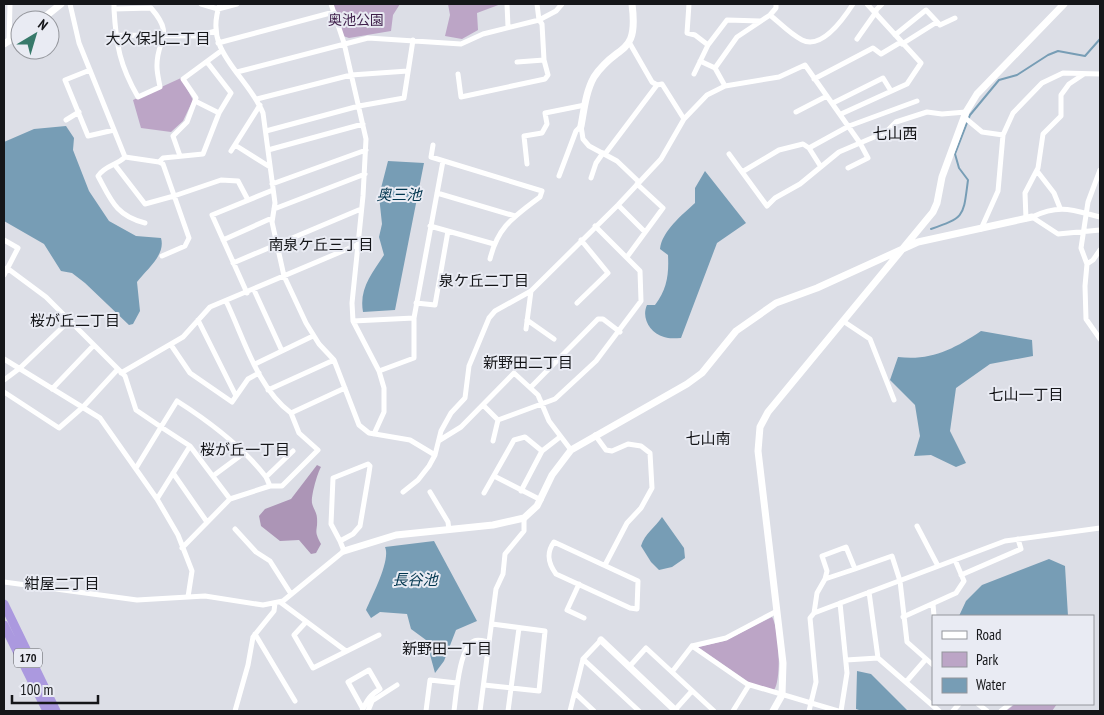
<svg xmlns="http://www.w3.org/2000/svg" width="1104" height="715" font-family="'PT Sans Narrow','Noto Sans JP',sans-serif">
  <rect width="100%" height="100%" fill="#dcdee6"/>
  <path fill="#bca5c6" d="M333,4H400L393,15L391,31L349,38L343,36Z
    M448,4H501L477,13L478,30L462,39L445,36L450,15Z
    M181,78L193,100L183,121L171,132L141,128L133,100Z
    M772,617C779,628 782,679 774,690L750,683L698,647L724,641Z
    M1015,704H1057L1052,711H1006Z"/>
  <path fill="#ac95b6" d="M317,465L321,467C317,474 311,496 312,503C313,508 317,513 317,518C318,532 313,529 321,544L316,553L311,554L299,540L280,541L261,526L259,516L265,509L291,499Z"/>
  <path fill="#779db5" d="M66,126L74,138L73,150L89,191L109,221L136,236L161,238C166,255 146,270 137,282L140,311L133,324L129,325L85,283L72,273L61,271L44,244L4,221V142L34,129Z
    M388,161L424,163L395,310L363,312C359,289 371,275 384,255L379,237L382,224L379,196Z
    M705,171L746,223L717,243L681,338C676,338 669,339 664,337C650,333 641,318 647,305H655C667,289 669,275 668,255L660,249C662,231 682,215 695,203V188Z
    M981,331L1032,340L1033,356L990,364L956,388L950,431L966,463L956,467L931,455L914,456L920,436L915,405L890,380L898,357C931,361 954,349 981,331Z
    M662,517L684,548L685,558L672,567L659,570L651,562L641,546C645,533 655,528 662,517Z
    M434,541L477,621L456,630L444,661L435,673L426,640L411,629L407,614L380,612L371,618L366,610C372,596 391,560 385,547Z
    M1049,559L1065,566L1068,616H959L966,601L982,585Z
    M857,671L871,674L908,711H862L856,709Z"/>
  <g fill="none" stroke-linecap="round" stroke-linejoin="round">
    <path stroke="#779db5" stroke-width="2" d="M931,229C966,217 963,216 968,180L959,168L955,154L970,115L999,80L1017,75L1048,55L1058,51L1085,56L1100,39"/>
    <path stroke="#fff" stroke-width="5" d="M70,4L79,43L125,157
      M114,4V9C116,45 120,66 138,97L160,87C159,81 157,73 157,67C156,38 176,37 151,8L114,9
      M201,4L218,9L237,4
      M220,4C202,52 247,74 263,113L275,203L272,222L284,276L306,323L319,344L334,360L359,425L369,433L410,440L435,455
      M331,4L344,43L366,139L363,196L352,303L353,321L379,371L384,388V412L374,434
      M507,4L508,27
      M689,4L687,33L695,35L708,45
      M875,11L882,4
      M770,15C780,23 790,34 802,40C822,50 844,18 853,4
      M115,35L196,36L216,31
      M895,35L926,10L940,25L955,18
      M857,39L876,12
      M9,41L10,4
      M629,42L652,82L657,85L662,84L684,119
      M218,43L334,12
      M902,44L937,22
      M700,61L715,68
      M517,62L544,60L542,24L539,20L537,4
      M90,70L65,80L88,136L114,130
      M237,72L368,38L461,44L483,34L539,20L556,11L562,4
      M458,74L461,97L545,79L548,75L544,60
      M694,74L708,45L727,20L760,21
      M814,79L873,48L881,54L901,42
      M725,86L715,68L737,37L770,15L776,8V4
      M257,99L351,75L408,71
      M195,101L219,113
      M833,103L883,78L891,91
      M796,112L827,96
      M841,114L907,84L921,63L867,4
      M964,117L982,132L1003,135
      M66,120L79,112
      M581,126L583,139L589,146L617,161L639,182
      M266,131L359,106L404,98L413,40
      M235,145L270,167
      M433,145L431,157L542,191L540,197C514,217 498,226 490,259
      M809,148L849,126L917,101
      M268,150L363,124
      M231,151L260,105
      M605,154L657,85
      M729,154L767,206L775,198L800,184L839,152L860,143L868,158L848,168
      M180,156L173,136L187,122L196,98L183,79L221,51
      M159,162L163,158L203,154L219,113L231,93L207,62
      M527,164L524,136L542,133L547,124L545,113L585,105
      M115,165L145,204L174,196L221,180L238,181L248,200
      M1100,170L1088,202L1081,248L1087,264L1085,286L1086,319L1100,339
      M1037,171L1054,193L1060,208
      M742,172L779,150L803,144L809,148L821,167
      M559,176L576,131L581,126
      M591,178L596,163L603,153
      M272,184L366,150
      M437,193L515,216
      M618,205L645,232
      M274,209L365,174
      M1032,217L1058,234L1100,230
      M1032,217C1060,204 1072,210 1100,217
      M1026,219L1025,193L1038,168L1043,134L1061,116V95L1069,84L1084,74
      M145,223C116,216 111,200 98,176C105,165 116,166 125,157L159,162L163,164L189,238L185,246L162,256
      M430,226L494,244
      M981,229L998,191L1003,135L1013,113L1042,83L1063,73L1100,74
      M4,240L18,248L4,275
      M223,240L272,218
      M627,257L663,208L637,184
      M233,263L361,209
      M1087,264L1093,260L1100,250
      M7,268L46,297L125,376L136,410L161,427L177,401C210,422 242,446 266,477L293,451
      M254,290L282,351
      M247,293L212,215L273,190
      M226,301C244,338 257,388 291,413L345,388
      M416,303L435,305L448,231
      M577,303L608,273L581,240
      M198,320L236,396
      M527,320L554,339
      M353,321L414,318
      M843,321L870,339L894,400
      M526,329L531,291
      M171,345L190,373L232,402L248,379L259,373
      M4,359L100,418L157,499L178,535L192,571L188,597
      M255,364L313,336
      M379,371L414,358V318L443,161
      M121,373L183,337L210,307L357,245
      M4,380L20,368L69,321
      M531,387L598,319H603L620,332
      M52,389L94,345
      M268,390L334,360
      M4,392L59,428L83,407L118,369
      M483,405L498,420L493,441
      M498,420L555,399L596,361L641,301L640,271L595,226
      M595,435L606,450L612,451L628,444L641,446L650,453L652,488L641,508L627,523L605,565
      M440,440L461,427L514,373L538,395L549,421L571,450
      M136,468L161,427L190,446L230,499
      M173,473L207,522
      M213,476L244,453
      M494,476L541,500
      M266,477L270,486H282L318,450L299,433L291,413
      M521,491L542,451L560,437
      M403,492L418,480L429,466L435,455L441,431L451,413L465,398L469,366L489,318L495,311L531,291L618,205L661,159L684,119L707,95L725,86L779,77L805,65L860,143L886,132L896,122L927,112L942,114L966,112
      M430,492L448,522L449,530
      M484,493L514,440L525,437L542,451
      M157,499L190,446
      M917,526L938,566
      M235,529L256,552L270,561L291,594
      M554,542L638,581L637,609L630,608L556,574C548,563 546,553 554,542Z
      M182,548L230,499L270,486
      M961,575L1021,549L1018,539
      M825,579L855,569
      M4,582L137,600L205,596L263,605L283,601L344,551L340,541L353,534L360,526L369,473L370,466L368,464L333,478L331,524L340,541
      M579,584L567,610L584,618
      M869,592L878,658L939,711
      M280,602L346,651
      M840,603L847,673L841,711
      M933,604L934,616
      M814,613L1005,541L1100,528
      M903,617L956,593L964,581L955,560
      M306,622L294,635L313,668L379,635
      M255,634L295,701
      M692,646L747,684L838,711
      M583,659L639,711
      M846,660L878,658
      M629,667L646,648L714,711
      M672,672L692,646L726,638L777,611
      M906,682L926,659
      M484,685L539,691L545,631L492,624
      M575,693L594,711
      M978,704L987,711
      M235,711L248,665L253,637L274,611L275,603
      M362,711C367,700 370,695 380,689L369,670L348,682L363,709
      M368,711L372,701L397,685
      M426,711L430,680L457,683
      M454,711C456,697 459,647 474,641C478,639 484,641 489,642
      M480,711L496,589L503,574L505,554L524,531V518
      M508,711L519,628
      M570,711L583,659L601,640
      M674,711L692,691
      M733,711L749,685
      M809,711L816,682L810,618L814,613L817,593L825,579L827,571L822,556L846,547L855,569L892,556L900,581L907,642L933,665
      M953,711L959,704
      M1001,711L1010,704"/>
    <path stroke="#fff" stroke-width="7" d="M41,20L61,4
      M4,44L20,34
      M581,126C584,110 586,91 594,77C617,42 639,58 632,4
      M344,551L396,535L493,525L524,518L537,506L552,475L571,450L687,384L702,373L736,331L776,303L817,288L918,242L1032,217
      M601,640L676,711
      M773,711L782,695L783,663L758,451L760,427L768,412L933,212L937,203L942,177L966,112L977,94L1064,4"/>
    <path stroke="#ab99df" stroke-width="9" d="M4,604L56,711
      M4,625L47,711"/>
  </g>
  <g text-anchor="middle" stroke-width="4" stroke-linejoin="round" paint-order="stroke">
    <rect fill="#e9ebf3" stroke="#55565a" stroke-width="1" x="14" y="648.5" width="28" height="19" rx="4"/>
    <g font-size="12" font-weight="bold" fill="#151619">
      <text x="28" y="662">170</text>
    </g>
    <g font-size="14" fill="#3e1e4a" stroke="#e9ebf3">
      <text x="356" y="25">奥池公園</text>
    </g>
    <g font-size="15" fill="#151619" stroke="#e9ebf3">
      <text x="158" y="44">大久保北二丁目</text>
      <text x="895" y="139">七山西</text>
      <text x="321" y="250">南泉ケ丘三丁目</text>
      <text x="484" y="286">泉ケ丘二丁目</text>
      <text x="75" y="326">桜が丘二丁目</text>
      <text x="528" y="368">新野田二丁目</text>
      <text x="1026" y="400">七山一丁目</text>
      <text x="708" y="444">七山南</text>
      <text x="245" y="455">桜が丘一丁目</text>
      <text x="62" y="589">紺屋二丁目</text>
      <text x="447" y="654">新野田一丁目</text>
    </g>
    <g font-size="15" font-style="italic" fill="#00354e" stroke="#e9ebf3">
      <text x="399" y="200">奥三池</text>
      <text x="415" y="585">長谷池</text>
    </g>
  </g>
  <rect width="1104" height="715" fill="none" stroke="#151619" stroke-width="10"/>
  <rect x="932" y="615" width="162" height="90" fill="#e9ebf3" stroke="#94969c"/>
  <rect x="942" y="631" width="25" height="8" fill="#ffffff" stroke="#94969c"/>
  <text x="976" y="640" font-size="15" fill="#151619">Road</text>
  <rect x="942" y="652" width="25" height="15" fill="#bca5c6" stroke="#94969c"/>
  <text x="976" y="665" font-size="15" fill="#151619">Park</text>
  <rect x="942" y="678" width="25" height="15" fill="#779db5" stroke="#94969c"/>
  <text x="976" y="690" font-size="15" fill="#151619">Water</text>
  <g transform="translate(35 35) rotate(38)"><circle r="24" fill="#e9ebf3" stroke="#94969c"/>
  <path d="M0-4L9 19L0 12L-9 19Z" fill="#37796a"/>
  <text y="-8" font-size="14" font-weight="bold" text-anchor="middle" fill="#151619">N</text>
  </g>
  <path d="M12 695v8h86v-8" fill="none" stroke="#151619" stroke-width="2.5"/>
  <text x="20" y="695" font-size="15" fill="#151619" stroke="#e9ebf3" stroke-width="4" paint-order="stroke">100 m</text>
</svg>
